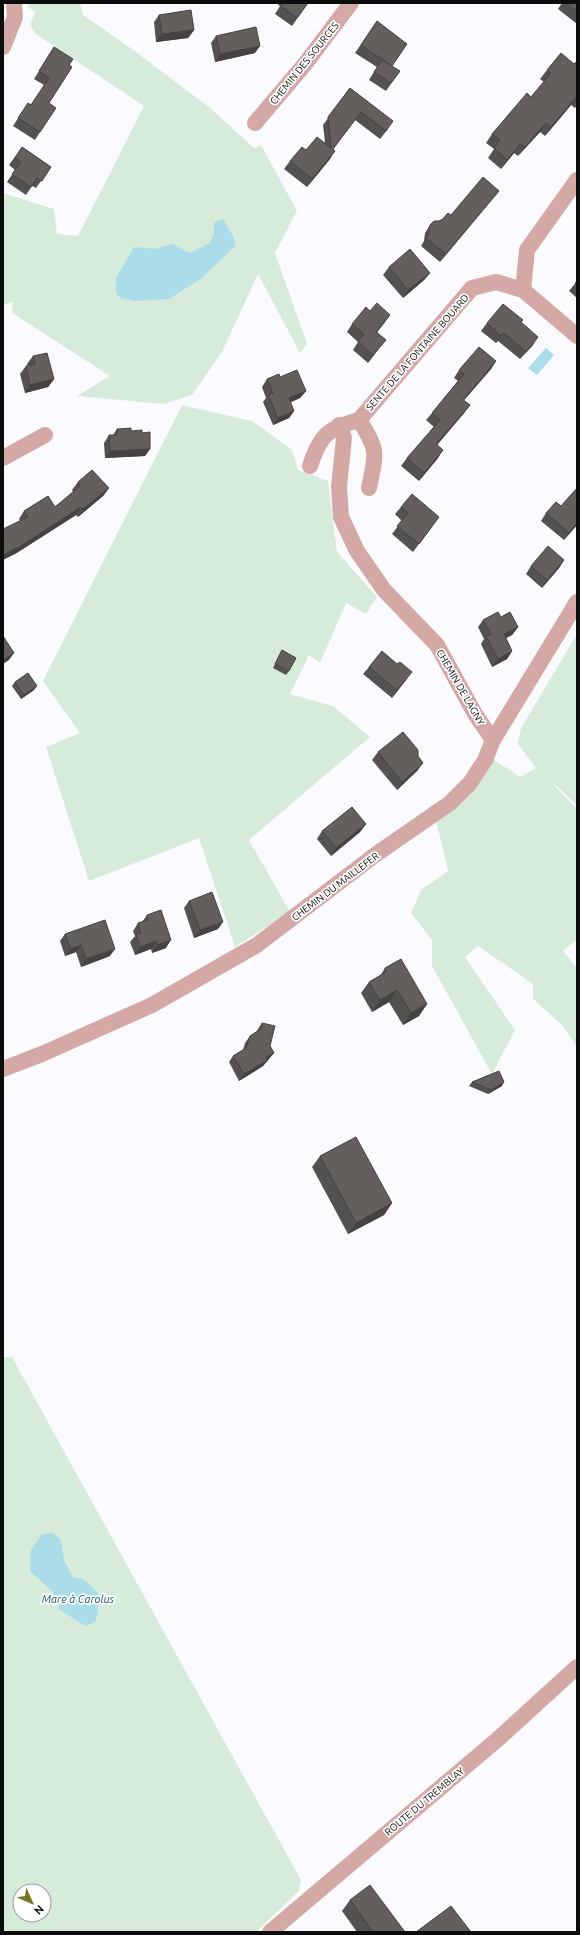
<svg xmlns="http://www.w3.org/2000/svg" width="580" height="1935" font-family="Ubuntu,sans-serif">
  <rect width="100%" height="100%" fill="#fbfbff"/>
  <path fill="#d6ebda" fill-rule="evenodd" d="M28,3H80L83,15L132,49L209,107L254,148L261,145L297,211L275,253L307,344L300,353L258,274L222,352L192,395L164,404L77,396L110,376L12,313L13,302L3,305V193L54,209L57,234L78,236L144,106L36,34L30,25L35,12L27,6Z
    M182,405L252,421L292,450L298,470L328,481L337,552L377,597L366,614L346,603L320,663L309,655L290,694L333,706L370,737L249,840L290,912L235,947L199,838L89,881L46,747L80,733L43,681Z
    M577,634V805L545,776L577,809V939L563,951L577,968V1047L561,1024L533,999V984L478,946L465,957L515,1030L492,1074L432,966V940L411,913L421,890L448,871L436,820L493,759L520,777L536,768L518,744L521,728Z
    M3,1357H12L301,1880L299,1891L256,1932H3ZM20,1891H44V1915H20Z"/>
  <path fill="#abdce9" d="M223,219L234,237L235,246L202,278L169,299L135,301L120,298L116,293V278L134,247L156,249L172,244L190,253L210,243L214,233V223Z
    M546,348L554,355L537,375L528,368Z
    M53,1533L61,1540L64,1560L73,1577L83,1579L98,1593V1613L95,1622L85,1626L60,1610L52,1591L30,1571L31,1550L42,1534Z"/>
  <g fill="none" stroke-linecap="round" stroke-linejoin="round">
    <path stroke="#d4a8a4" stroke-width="16" d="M3,47L15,17L14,3
      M255,123L305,64L351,3
      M523,290L527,250L577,180
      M359,420C379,450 376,454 369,488
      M339,425L344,438L339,487L341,517L357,551L384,590L437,645L475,714L493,740
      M3,458L45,435
      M310,466C320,435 328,428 359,420L472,288L496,282L523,290L577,336
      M3,1069L42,1054L152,1005L257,945L375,855L450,803L470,783L485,760L493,740L577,602
      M270,1932L498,1739L577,1667"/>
  </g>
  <path fill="#545250" d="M279,3H308L292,26L275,14L280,6L278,5Z
    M562,3H577V24L558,9Z
    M159,15L194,30L188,38L156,42L154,22Z
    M377,21L391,66L400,71L386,91L369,80L377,67L355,53Z
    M216,36L255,53L215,62L211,43Z
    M54,47L69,65L49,103L40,132L35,140L13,126L28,103L31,105L44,85L34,79Z
    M577,61V105L575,108L571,105L545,136L540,132L518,156L514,153L501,169L488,158L494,149L486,143L492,134L531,97L544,82L540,79L547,70L574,64Z
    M350,88L388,129L380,139L355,120L333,149L330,159L307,187L284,169L290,161L306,150L325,142L323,125Z
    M22,147L51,167L36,188L32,186L26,195L7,182L15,170L9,165Z
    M499,191L493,198L440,262L421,246L424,241L425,233L430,225Z
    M389,267L430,273L424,280L403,298L383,275Z
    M577,281V298L569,291Z
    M385,322L377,332L386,340L380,347L368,363L353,350L358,342L347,332L352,324Z
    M487,323H522L533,345L520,359L498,341L496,343L481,331Z
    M33,356L54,379L48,387L25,393L20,374L26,366H28L27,364Z
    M496,361L491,369L464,400L470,405L464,413L437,445L438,458L419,481L401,466L407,458L434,427L426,420L432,413L458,381L454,378L459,370Z
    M280,377L306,391L300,398L290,402L294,411L289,418L273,425L263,402L266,398L262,387L267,379Z
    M117,429L142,433L150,449L145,456L105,458L104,443L109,435H113Z
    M78,482L109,488L103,496L78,517L76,515L15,554L20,520L19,519L24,511L55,507L73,492L72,490Z
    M401,507L433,525L413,552L392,534L402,521L395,514Z
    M546,513L577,525L564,540L541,521Z
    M564,560L559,568L542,588L526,574L531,566Z
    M501,617L518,627L512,635L506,638L512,651L507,659L492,667L481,644L484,639L478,627L483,620Z
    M282,650L289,671L286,675L273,668Z
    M369,667L406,680L392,698L363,674Z
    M15,682L34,690L21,699L12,686Z
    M378,752L418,770L397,790L372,760Z
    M366,824L360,832L331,856L317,839L322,831Z
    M189,901L218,929L194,938L184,908Z
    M147,915L166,948L152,953L151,949L135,955L130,942L135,936L133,931L138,923L142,922Z
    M65,934L110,956L81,967L76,952L65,956L60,941Z
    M385,968L427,1004L419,1016L403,1025L389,1002L372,1012L361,993L369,982L380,976Z
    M262,1023L270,1046L274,1053L263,1066L239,1081L229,1062L233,1056L243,1050L245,1043L250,1036L257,1031L258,1029Z
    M472,1082L502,1086L488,1094L469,1086Z
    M320,1156L392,1203L384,1215L348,1234L312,1167Z
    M350,1900L405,1932H357L342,1911Z"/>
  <path fill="#454241" d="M194,30L188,38L156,42L162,34Z
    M260,46L255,53L215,62L220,54Z
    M577,96L571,105L545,136L551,127Z
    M546,123L540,132L518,156L525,147Z
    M520,144L514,153L501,169L507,160Z
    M335,151L330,159L307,187L312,179Z
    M499,191L493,198L440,262L446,254Z
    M430,273L424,280L403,298L408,290Z
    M390,315L385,322L371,340L376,332Z
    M538,337L533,345L520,359L526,352Z
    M386,340L380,347L368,363L373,355Z
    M496,361L491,369L458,407L463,400Z
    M54,379L48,387L25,393L30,385Z
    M306,391L300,398L283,406L289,398Z
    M470,405L464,413L431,452L436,444Z
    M294,411L289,418L273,425L278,418Z
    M150,449L145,456L105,458L110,451Z
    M443,450L438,458L419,481L424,473Z
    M109,488L103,496L78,517L83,509Z
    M81,507L76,515L15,554L3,560V555Z
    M577,523V525L564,540L569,533Z
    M564,560L559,568L542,588L547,580Z
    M518,627L512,635L498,642L504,634Z
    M512,651L507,659L492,667L498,659Z
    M14,653L9,660L3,664V660Z
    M412,672L406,680L392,698L397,690Z
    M37,686L34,690L21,699L24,695Z
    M423,763L418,770L397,790L402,782Z
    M366,824L360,832L331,856L336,848Z
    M223,922L218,929L194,938L200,930Z
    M171,940L166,948L152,953L157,945Z
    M156,941L151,949L135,955L140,947Z
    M81,945L76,952L65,956L71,949Z
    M115,949L110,956L81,967L86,959Z
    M397,990L389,1002L372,1012L380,1000Z
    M427,1004L419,1016L403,1025L411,1013Z
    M274,1053L263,1066L239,1081L244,1074L266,1057Z
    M504,1082L502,1086L488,1094L491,1090Z
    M392,1203L384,1215L348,1234L356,1223Z"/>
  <path fill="#625f5d" stroke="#454241" d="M283,3H308L297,18L281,6Z
    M566,3H577V12Z
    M191,10L194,30L162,34L159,15Z
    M377,21L407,44L392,66L361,45Z
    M256,27L260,46L220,54L216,36Z
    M54,47L73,59L69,65L72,67L49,103L56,108L40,132L18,118L28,103L31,105L49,78L39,71Z
    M561,53L574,64L577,61V96L551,127L546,123L525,147L520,144L507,160L494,148L500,140L492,134L527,93L531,97L551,73L547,70Z
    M382,60L400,71L391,83L374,72Z
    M350,88L393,121L386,131L361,112L333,149L335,151L312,179L290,161L302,147L306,150L317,137L331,148L328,117Z
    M22,147L51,167L42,181L37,178L31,187L12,174L21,162L15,158Z
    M483,177L499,191L446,254L426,238L429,234L430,225L434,221H441L448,213L451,215Z
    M410,249L430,273L408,290L389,267Z
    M577,281V285L575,283Z
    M377,303L390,315L376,332L386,340L373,355L358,342L364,334L352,324L366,307L370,311Z
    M503,304L523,320L521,322L538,337L526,352L504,333L501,336L487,323Z
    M479,347L496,361L463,400L470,405L436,444L443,450L424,473L407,458L440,420L432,413L464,374L459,370Z
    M47,353L54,379L30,385L26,366L35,364L33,356Z
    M297,370L306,391L289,398L294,411L278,418L268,395L273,393L267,379L279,374L280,377Z
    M131,428V431L142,430V433L150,432V449L110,451L109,435H117V429Z
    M92,470L109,488L83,509L81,507L21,546L3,555V529L28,517L24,511L48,496L55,507L80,486L78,482Z
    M577,488V523L569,533L546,513L556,502L561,506Z
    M412,494L439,517L419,544L397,526L408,513L401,507Z
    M548,546L564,560L547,580L531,566Z
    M498,612L501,617L510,612L518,627L504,634L512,651L498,659L486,636L491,634L483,620Z
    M3,636L14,653L3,660Z
    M282,650L296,658L289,671L275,664Z
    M382,651L397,664L400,662L412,672L397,690L369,667Z
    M28,673L37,686L24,695L15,682Z
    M403,732L418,750V756L423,763L402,782L378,752Z
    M352,807L366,824L336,848L322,831Z
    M212,892L223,922L200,930L189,901Z
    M161,910L171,940L157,945L156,941L140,947L136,934L141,933L138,923L148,920L147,915Z
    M105,920L115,949L86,959L81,945L71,949L65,934Z
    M401,959L427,1004L411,1013L397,990L380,1000L369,982L386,972L385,968Z
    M262,1023L275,1026L270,1046L274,1053L266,1057L268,1060L244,1074L233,1056L246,1048L250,1036L261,1029Z
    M499,1071L504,1082L491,1090L472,1082Z
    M356,1137L392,1203L356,1223L320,1156Z
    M370,1885L405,1932H373L350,1900Z
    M451,1906L471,1932H416Z"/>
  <g text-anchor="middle" stroke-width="3.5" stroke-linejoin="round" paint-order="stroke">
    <g font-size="10" fill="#0c0c0d" stroke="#fff">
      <text transform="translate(304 63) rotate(-51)" y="4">CHEMIN DES SOURCES</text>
      <text transform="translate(417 352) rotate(-49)" y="4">SENTE DE LA FONTAINE BOUARD</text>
      <text transform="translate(461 687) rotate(60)" y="4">CHEMIN DE LAGNY</text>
      <text transform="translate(335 886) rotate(-37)" y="4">CHEMIN DU MAILLEFER</text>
      <text transform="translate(424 1801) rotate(-40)" y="4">ROUTE DU TREMBLAY</text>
    </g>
    <g font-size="11" font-style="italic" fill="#145765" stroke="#fff">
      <text x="78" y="1603">Mare à Carolus</text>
    </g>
  </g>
  <rect width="580" height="1935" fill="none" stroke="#0c0c0d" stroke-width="8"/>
  <g transform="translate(32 1903) rotate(135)"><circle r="19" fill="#ffffff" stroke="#9e9e9e"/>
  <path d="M0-3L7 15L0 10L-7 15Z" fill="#727923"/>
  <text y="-6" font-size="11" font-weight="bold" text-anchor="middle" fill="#0c0c0d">N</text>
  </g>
</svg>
